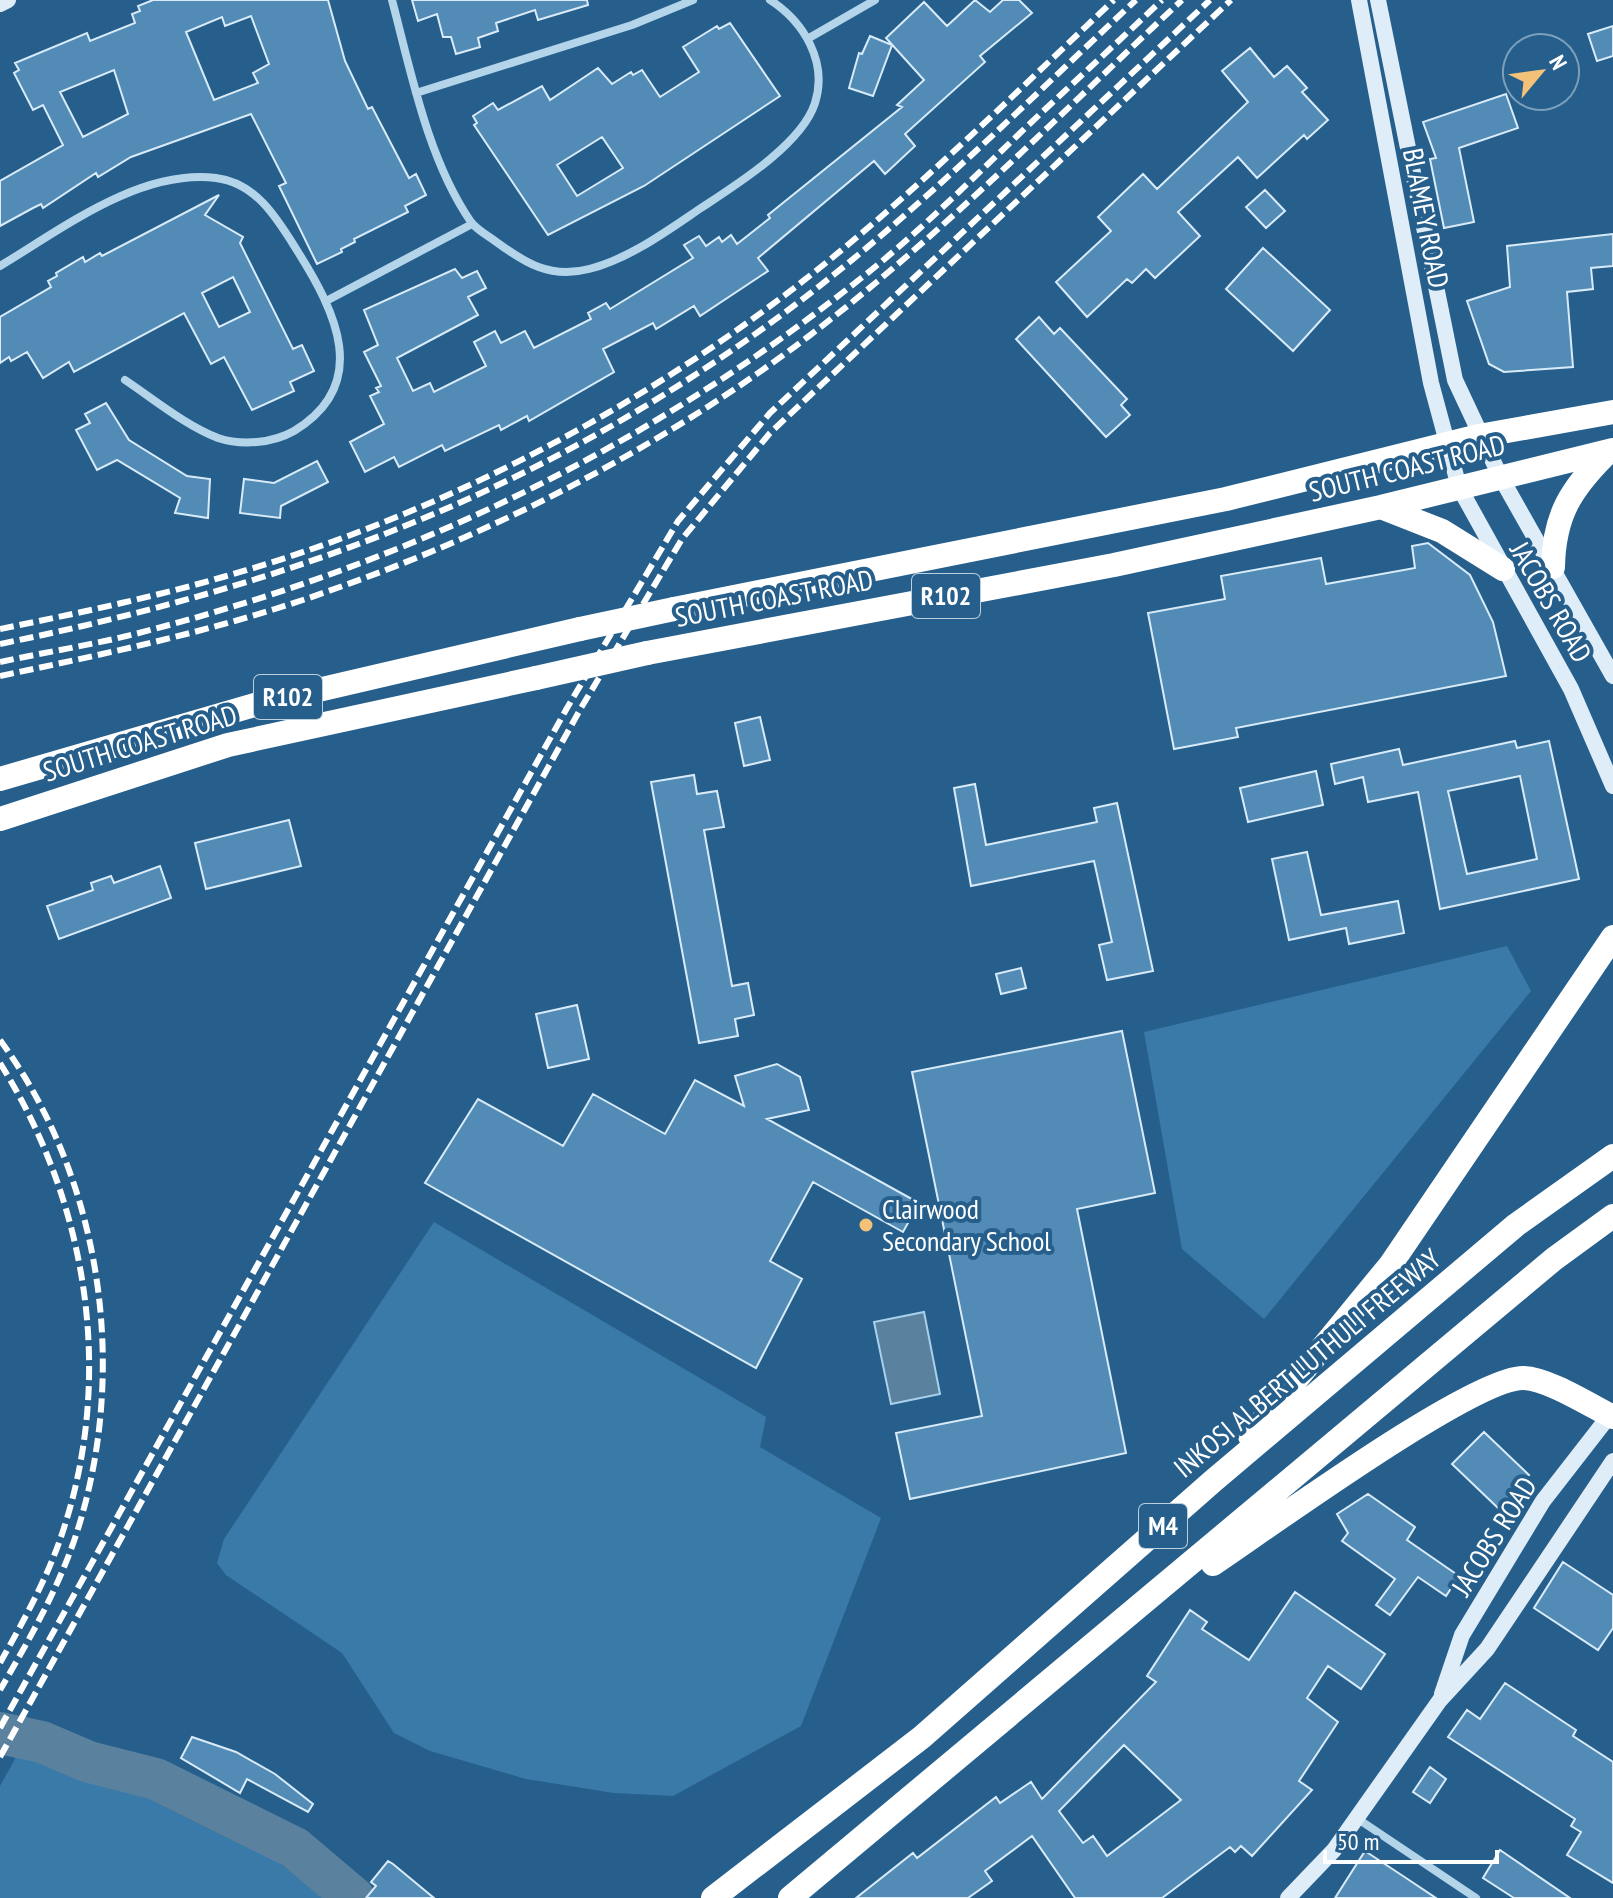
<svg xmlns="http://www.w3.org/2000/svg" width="1613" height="1898" font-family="'PT Sans Narrow',sans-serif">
  <rect width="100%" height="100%" fill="#265f8c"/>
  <path fill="#3a7aa9" d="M1507,946L1531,991L1264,1319L1182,1249L1144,1032Z
    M434,1222L766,1417L760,1447L881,1518L801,1726L673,1796L614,1793L526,1779L430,1751L394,1733L342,1653L226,1575L217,1563L224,1539Z
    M20,1750C128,1786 239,1828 329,1898H0V1786Z"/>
  <path fill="#5a819e" stroke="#a9d0eb" stroke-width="2" d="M924,1312L940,1394L891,1404L874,1322Z"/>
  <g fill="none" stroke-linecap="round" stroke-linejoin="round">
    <path stroke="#5a819e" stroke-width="42" d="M0,1733L42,1742L89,1762L156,1779L295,1848L354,1898"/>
  </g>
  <path fill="#528bb5" stroke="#d9ebf8" stroke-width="2" fill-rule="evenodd" d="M153,0H328L345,61L368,109L372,107L409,178L416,174L426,195L405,206L408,212L354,239L355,242L341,249L342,252L317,264L279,186L286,183L251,114L131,157L98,177L96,173L43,208L41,204L33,208L0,226V181L63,145L43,105L33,110L14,73L19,70L15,63L87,33L90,41L135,23L132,14L140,11L138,6ZM251,16L269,64L253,73L258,83L214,100L186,32L222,17L225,26ZM114,70L128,114L83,137L60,92Z
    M412,0H587L588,5L538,20L535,10L496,23L498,31L478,38L480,47L456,54L451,37H443L437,14L418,21Z
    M975,0L990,12L1003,0H1019L1032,13L980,56L985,62L905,134L915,146L885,174L874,161L758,258L768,271L700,316L694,306L656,329L653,323L603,349L614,372L529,421L527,416L501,430L499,425L445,451L442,445L399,467L394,457L365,472L350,442L384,424L370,396L379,392L376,388L381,386L364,352L378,345L364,310L455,269L462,278L477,271L486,288L468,297L478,315L397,358L413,391L430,383L434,392L486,366L474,342L495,331L501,343L525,331L534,348L591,319L588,313L606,303L610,309L693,258L684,245L699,236L706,246L719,237L722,242L731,235L737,244L770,218L768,215L902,107L897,105L924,80L886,38L924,2L947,26Z
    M730,23L780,96L644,186L548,235L474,125L477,123L473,116L493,103L498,110L542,86L550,100L598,68L612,84L631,72L633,75L642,70L660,97L699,72L683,47L717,26L719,29ZM602,137L623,168L577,196L557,165Z
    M1613,26V56L1597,61L1588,34Z
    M870,36L892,45L873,96L849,88L859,53L862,54Z
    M1250,48L1274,77L1287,66L1307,88L1302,92L1328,120L1307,139L1304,135L1257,178L1238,157L1178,212L1200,236L1155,278L1146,269L1132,283L1127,279L1087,317L1056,282L1111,231L1098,217L1143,174L1157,189L1248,102L1222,71Z
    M1506,94L1518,128L1459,148L1474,222L1444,228L1430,159L1436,158L1423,122Z
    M1265,190L1285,211L1266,228L1246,207Z
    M219,195L205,215L243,237L240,243L293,349L302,345L314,371L290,382L294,391L252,410L224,357L211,364L184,313L74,372L69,362L43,378L27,352L11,361L9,357L0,363V317L51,287L48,281L57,276L56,273L83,257L85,262L100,253L102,256ZM233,277L250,312L219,327L202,293Z
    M1613,234V266L1591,268L1593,289L1567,292L1573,367L1504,372L1489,364L1467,301L1510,287L1507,246Z
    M1263,248L1330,310L1293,351L1226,289Z
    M1039,317L1054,334L1060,328L1127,399L1121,405L1130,415L1106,437L1016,339Z
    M106,403L129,440L187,476L210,479L208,518L175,513L180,498L117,460L97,470L76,430L90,423L85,414Z
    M317,461L328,482L281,506L280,518L240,513L244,479L274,483Z
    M1428,543L1470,575L1493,622L1506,676L1236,728L1238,737L1174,749L1148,613L1225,599L1221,576L1321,558L1326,584L1415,568L1412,546Z
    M760,717L770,760L744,766L735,723Z
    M1515,741L1517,748L1549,741L1579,879L1440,909L1418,792L1368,802L1363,777L1335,784L1331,764L1399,749L1403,765ZM1520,776L1537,859L1467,874L1448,791Z
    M1316,771L1323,805L1248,822L1240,788Z
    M694,775L697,794L717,791L724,827L704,830L732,986L748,983L754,1015L735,1019L738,1036L699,1043L651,782Z
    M975,784L986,845L1097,822L1094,808L1117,803L1153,971L1107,980L1099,945L1112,942L1094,861L971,886L954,788Z
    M289,820L301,866L206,889L195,843Z
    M1307,852L1321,915L1398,901L1404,933L1349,944L1346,928L1289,940L1272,859Z
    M160,866L171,898L59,939L47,906L93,890L91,883L111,876L114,883Z
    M1021,968L1026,988L1001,994L996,974Z
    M577,1005L589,1059L548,1068L536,1014Z
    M1122,1031L1155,1193L1077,1209L1126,1453L910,1499L896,1433L982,1416L912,1072Z
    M777,1064L800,1077L809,1110L767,1119L919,1203L903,1232L813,1182L770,1261L802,1279L756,1368L425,1183L478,1099L563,1146L593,1094L665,1134L695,1080L744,1106L735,1076Z
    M1484,1432L1529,1475L1498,1508L1452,1464Z
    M1368,1494L1415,1527L1407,1540L1459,1576L1446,1596L1418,1577L1390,1615L1376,1605L1395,1579L1342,1541L1348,1533L1337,1514Z
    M1563,1562L1613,1595V1628L1598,1650L1534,1608Z
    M1295,1592L1385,1654L1361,1689L1328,1666L1307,1698L1338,1722L1299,1781L1312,1790L1252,1856L1241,1846L1235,1852L1230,1847L1162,1898H1075L1032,1836L985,1871L992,1881L968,1898H856L913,1853L917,1858L996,1797L1000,1803L1031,1782L1042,1799L1156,1682L1147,1676L1190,1610L1207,1622L1202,1629L1249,1660ZM1124,1745L1181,1800L1107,1856L1093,1836L1083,1843L1059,1811Z
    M1505,1683L1576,1730L1573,1736L1613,1762V1883L1567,1855L1581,1832L1571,1826L1575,1819L1448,1737L1467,1710L1480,1719Z
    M192,1737L236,1752L275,1774L313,1804L308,1812L247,1779L240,1793L181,1758Z
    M1430,1767L1446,1779L1430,1803L1413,1792Z
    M1500,1850L1570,1898H1514L1483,1878Z
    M1365,1851L1403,1876L1436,1898H1335Z
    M388,1861L393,1864L434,1898H366L376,1886L371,1882Z"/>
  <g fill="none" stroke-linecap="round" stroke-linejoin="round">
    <path stroke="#b4d4ea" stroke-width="8" d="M392,0C411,72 428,160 471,222C477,230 487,235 495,241C525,263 550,279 589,269C629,259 667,231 701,208C736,185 802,144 815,103C828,62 804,22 770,0
      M809,38L875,0
      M416,93L632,25L693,0
      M0,266C62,229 139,169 216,178C257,183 278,220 298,252C335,311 372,384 294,431C273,443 242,446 218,438C185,425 155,400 125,380
      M328,300L472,224
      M1358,1819L1476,1898"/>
    <path stroke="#dfedf8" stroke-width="16" d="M1359,0L1431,383L1459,487L1571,689L1613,786
      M1378,0L1455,380L1500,476L1613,676
      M0,4L8,0
      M1442,1694L1462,1635L1543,1501L1613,1411
      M1288,1898L1334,1850L1440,1700L1487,1649L1613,1461"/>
    <path stroke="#fff" stroke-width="24" d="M1381,507L1442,531L1503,569
      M1553,567C1554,515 1571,488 1609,451
      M674,609L1226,499L1479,436L1613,412
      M647,653L1114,565L1381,507L1613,450
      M0,779L258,704L580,629
      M0,819L228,745L536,678
      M1250,1436L1391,1264L1613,937
      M1213,1564C1267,1528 1472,1378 1523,1378C1547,1378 1591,1406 1613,1417
      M713,1898L922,1737L1213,1481L1516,1225L1613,1156
      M790,1898L1554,1259L1613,1216"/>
    <path stroke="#fff" stroke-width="6" stroke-dasharray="14 6" stroke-linecap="butt" d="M0,629C74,614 150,598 223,577C431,518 627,417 798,285C910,198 1011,97 1114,0
      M0,644C284,586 528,498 765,327C899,231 1016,112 1136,0
      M0,662C51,651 104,643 154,629C416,560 647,448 860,279C916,235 966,185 1017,136C1065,90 1114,46 1162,0
      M0,676C114,652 228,628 337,588C504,529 668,443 809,336C942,235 1060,114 1182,0
      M0,1040C102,1179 129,1369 77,1532C59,1588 29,1640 0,1690
      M0,1063C87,1202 115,1373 63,1531C48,1577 24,1620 0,1663
      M0,1728L567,708L678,521L770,413L1210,0
      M0,1757L581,708L682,539L770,433L1231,0"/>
    <path stroke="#fff" stroke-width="24" d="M580,629L674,609
      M536,678L647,653"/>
  </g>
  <circle fill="#f4c179" stroke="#265f8c" stroke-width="3" cx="866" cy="1225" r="8"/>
  <g text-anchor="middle" stroke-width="8" stroke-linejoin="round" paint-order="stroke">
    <g fill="#265f8c" stroke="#becfdc" stroke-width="2">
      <rect x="912" y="574" width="68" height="44" rx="6"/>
      <rect x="254" y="675" width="68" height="44" rx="6"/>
      <rect x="1139" y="1504" width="48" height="44" rx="6"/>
    </g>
    <g font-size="26" font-weight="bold" fill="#fff">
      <text x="946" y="605">R102</text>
      <text x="288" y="706">R102</text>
      <text x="1163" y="1535">M4</text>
    </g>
    <g font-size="28" fill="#fff" stroke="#265f8c">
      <text transform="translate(1426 218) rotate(79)" y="10">BLAMEY ROAD</text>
      <text transform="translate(1407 468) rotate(-14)" y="10">SOUTH COAST ROAD</text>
      <text transform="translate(774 598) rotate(-11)" y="10">SOUTH COAST ROAD</text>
      <text transform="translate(1551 602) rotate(60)" y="10">JACOBS ROAD</text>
      <text transform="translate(140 743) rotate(-17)" y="10">SOUTH COAST ROAD</text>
      <text transform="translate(1307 1363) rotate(-40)" y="10">INKOSI ALBERT LUTHULI FREEWAY</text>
      <text transform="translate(1494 1536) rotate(-58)" y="10">JACOBS ROAD</text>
    </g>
    <g font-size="28" fill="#fff" stroke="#265f8c" text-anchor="start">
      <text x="882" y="1219">Clairwood<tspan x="882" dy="32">Secondary School</tspan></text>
    </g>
  </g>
  <g transform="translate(1541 72) rotate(61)"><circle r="38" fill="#265f8c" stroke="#7d9fba" stroke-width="2"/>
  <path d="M0-6L14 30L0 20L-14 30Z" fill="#f4c179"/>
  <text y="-12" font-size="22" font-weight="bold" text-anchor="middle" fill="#ffffff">N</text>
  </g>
  <path d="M1325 1850v12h172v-12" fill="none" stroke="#ffffff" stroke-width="4"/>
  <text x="1337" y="1850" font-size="24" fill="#ffffff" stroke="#265f8c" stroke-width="6" paint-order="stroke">50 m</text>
</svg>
